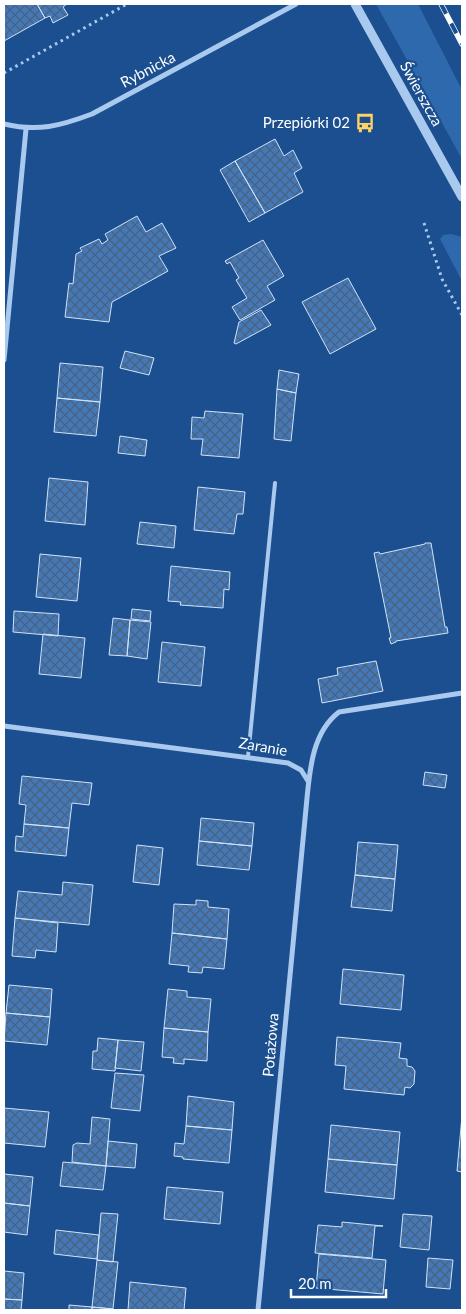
<svg xmlns="http://www.w3.org/2000/svg" width="466" height="1314" font-family="Lato,sans-serif">
  <defs>
    <pattern id="building-cross-hatch" width="8" height="8" patternUnits="userSpaceOnUse" patternTransform="scale(1.25)"><rect width="8" height="8" fill="#4478b7"/><path d="M0 0l8 8M0 8l8-8" fill="none" stroke="#486282"/></pattern>
  </defs>
  <rect width="100%" height="100%" fill="#1b4f8f"/>
  <path fill="#2e69ad" d="M376,4H418L462,90V159Z
    M451,234L462,237V281L440,239L443,235Z"/>
  <path fill="url(#building-cross-hatch)" stroke="#cfe3fa" d="M4,4H37L45,18L4,41Z
    M37,4H67L63,7L68,15L53,23L50,16L45,18Z
    M275,139L284,156L293,150L302,168L294,173L303,192L265,213L235,161Z
    M235,161L265,213L249,222L220,170Z
    M137,216L146,232L162,223L176,248L159,256L168,271L112,302L109,322L65,317L69,283L73,284L76,254L82,251L80,248L99,239L102,244L108,240L105,234Z
    M263,240L284,276L267,286L275,300L240,320L232,307L247,298L236,280L239,278L230,262L227,264L225,261Z
    M348,278L376,329L330,354L302,302Z
    M261,310L271,325L236,344L234,343L239,322Z
    M125,351L154,358L149,375L120,368Z
    M60,363L103,367L100,402L57,398Z
    M279,370L299,374L296,393L277,389Z
    M277,389L296,393L291,441L274,439Z
    M57,398L100,402L96,436L54,432Z
    M205,411L243,414L239,458L201,455L203,439H191L192,417L204,418Z
    M120,436L147,440L145,456L118,453Z
    M49,478L88,482L85,525L45,521Z
    M198,487L245,492L243,514H237L234,534L194,530Z
    M140,522L176,526L174,548L137,544Z
    M425,543H431L445,627H447L448,633L396,641V642L391,644L389,638H391L374,553L379,552L380,554L425,544Z
    M40,554L81,558L77,601L36,597Z
    M171,566L230,572L229,590L224,589L223,608L180,605L181,602L168,601Z
    M132,609L151,611L150,621L131,619Z
    M14,611L59,614L58,636L13,632Z
    M113,618L130,620L127,656L109,655Z
    M130,620L151,622L147,659L127,656Z
    M43,634L85,638L81,678L39,674Z
    M162,642L205,647L201,686L158,682Z
    M376,661L383,691L322,703L318,679L338,675L337,668Z
    M425,772L447,775L445,788L423,785Z
    M22,776L92,783L89,805L72,803L69,828L24,824L26,805L19,804Z
    M201,818L254,823L252,846L199,841Z
    M24,824L69,828L66,856L15,851L16,836L23,837Z
    M199,841L252,846L249,870L197,865Z
    M358,842L398,845L395,879L355,875Z
    M137,845L163,848L159,885L133,882Z
    M355,875L395,879L392,911L351,907Z
    M63,882L93,885L89,925L15,918L18,891L62,895Z
    M196,900L208,901V907L229,909L227,939L172,933L174,904L196,905Z
    M15,918L58,923L56,952L36,950L35,958L12,956Z
    M172,933L227,939L224,969L203,967L202,973L188,972L189,966L169,964Z
    M343,969L404,975L401,1010L340,1004Z
    M9,985L52,989L50,1017L6,1013Z
    M168,989L187,991V997L211,999L208,1032L164,1028Z
    M6,1013L50,1017L47,1045L4,1041Z
    M164,1028L208,1032L207,1061L184,1059V1064L173,1063L174,1058L162,1057Z
    M337,1037L401,1043L399,1058L407,1059V1066L412,1067L415,1071L414,1084L410,1088L405,1087L404,1095L344,1089L346,1066L335,1065Z
    M98,1038L118,1040L115,1071L92,1069L93,1051H97Z
    M118,1040L144,1042L141,1071L115,1068Z
    M115,1073L144,1075L140,1111L111,1108Z
    M188,1096L234,1102L232,1130L186,1126Z
    M4,1108L49,1112L45,1147L4,1143Z
    M462,1116V1172L457,1171Z
    M92,1117L110,1119L106,1166L72,1162L73,1145L77,1143L90,1144Z
    M331,1125L400,1132L397,1165L328,1159Z
    M186,1126L232,1130L229,1163L183,1159V1157L174,1156L175,1143L184,1144Z
    M108,1141L137,1144L135,1168L106,1166Z
    M328,1159L397,1165L394,1199L325,1192Z
    M63,1162L106,1166L103,1190L60,1186Z
    M4,1174L33,1177L30,1206L4,1203Z
    M167,1187L223,1192L220,1224L164,1219Z
    M4,1203L30,1206L27,1235L4,1232Z
    M101,1213L118,1214L113,1262L97,1260Z
    M403,1214L432,1216L429,1250L400,1247Z
    M342,1222L383,1226H375L372,1258L315,1253L318,1225L342,1227Z
    M56,1230L99,1235L97,1259L54,1254Z
    M319,1254L386,1260L383,1294L316,1288Z
    M428,1258L453,1260L450,1289L426,1287Z
    M97,1260L118,1262L113,1309L92,1307Z
    M4,1271L24,1273L22,1300L4,1299Z
    M130,1282L186,1288L184,1310H128Z
    M4,1299L22,1300L21,1310H4Z
    M69,1305L92,1307V1310H69Z
    M92,1307L113,1309V1310H92Z"/>
  <g fill="none" stroke-linecap="round" stroke-linejoin="round">
    <path stroke="#a9c9ee" stroke-width="3" stroke-dasharray="2.5 4" stroke-linecap="butt" d="M4,73L127,4
      M424,223L442,279L462,315"/>
    <path stroke="#a9c9ee" stroke-width="4" d="M248,757L275,483"/>
    <path stroke="#a9c9ee" stroke-width="5" d="M4,124C38,132 60,126 92,114L296,4
      M4,360L26,129
      M4,726L288,763L301,770L308,781
      M258,1310L307,798C310,767 313,732 339,712L462,693"/>
    <path stroke="#a9c9ee" stroke-width="9" d="M355,4L462,197"/>
    <defs>
      <path id="rail" d="M441,4L462,44"/>
    </defs>
    <use href="#rail" stroke="#fff" stroke-width="5.5"/>
    <use href="#rail" stroke="#1b4f8f" stroke-width="4" stroke-dasharray="11" stroke-linecap="butt"/>
  </g>
  <defs>
    <symbol id="bus-bare" viewBox="-9 -9 18 18"><path d="M-5-6H5V4H4V6H2V4H-2V6H-4V4H-5ZM-3.5-4V0h7V-4ZM-3.5 1.2v1.5H-2V1.2ZM2 1.2v1.5H3.5V1.2Z" fill="#ffd166" stroke="#1b4f8f" stroke-width="2.5" paint-order="stroke"/></symbol>
  </defs>
  <g fill-rule="evenodd">
    <use href="#bus-bare" x="351" y="109" width="28" height="28"/>
  </g>
  <g text-anchor="middle" stroke-width="4.5" stroke-linejoin="round" paint-order="stroke">
    <g font-size="15" fill="#fff" stroke="#1b4f8f">
      <text transform="translate(148 70) rotate(-28)" y="5">Rybnicka</text>
      <text transform="translate(421 94) rotate(61)" y="5">Świerszcza</text>
      <text transform="translate(263 747) rotate(10)" y="5">Zaranie</text>
      <text transform="translate(271 1045) rotate(-85)" y="5">Potażowa</text>
    </g>
    <g font-size="15" fill="#fff" stroke="#1b4f8f" text-anchor="end">
      <text x="350" y="128">Przepiórki 02</text>
    </g>
  </g>
  <rect width="466" height="1314" fill="none" stroke="#ffffff" stroke-width="10"/>
  <path d="M291 1289v8h95v-8" fill="none" stroke="#ffffff" stroke-width="2.5"/>
  <text x="298" y="1289" font-size="15" fill="#ffffff" stroke="#1b4f8f" stroke-width="4" paint-order="stroke">20 m</text>
</svg>
